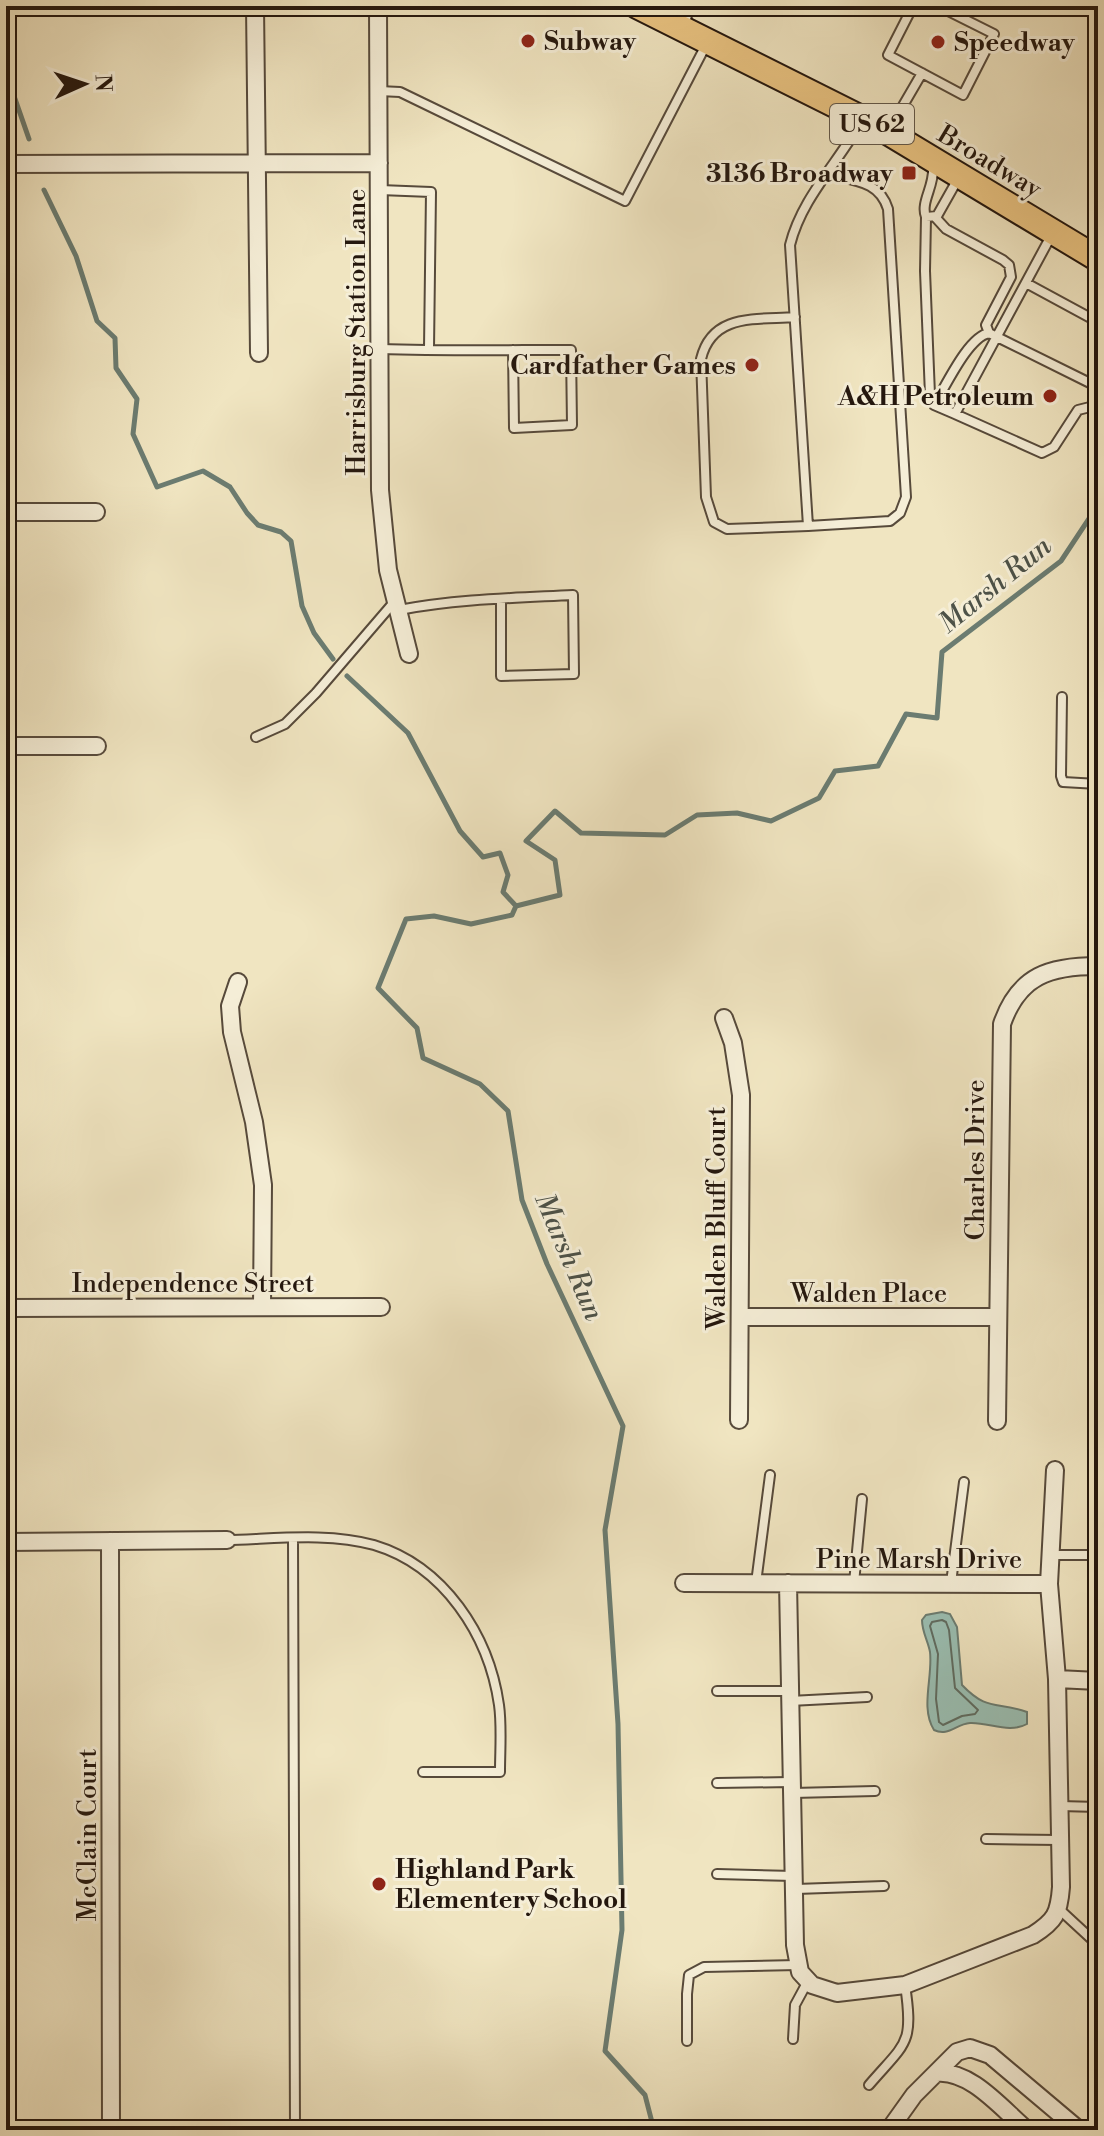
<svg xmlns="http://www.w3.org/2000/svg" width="1104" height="2136" font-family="'Libre Bodoni',serif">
  <rect width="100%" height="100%" fill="#f0e5c1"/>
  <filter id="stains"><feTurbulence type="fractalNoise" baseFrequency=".0025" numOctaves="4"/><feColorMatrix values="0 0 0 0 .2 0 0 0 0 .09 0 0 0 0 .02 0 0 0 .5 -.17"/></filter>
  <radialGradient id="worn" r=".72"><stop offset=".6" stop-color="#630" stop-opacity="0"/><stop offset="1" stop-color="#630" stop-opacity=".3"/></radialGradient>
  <path fill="#9abfb3" stroke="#6b7c71" stroke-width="2" d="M942,1612L950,1614L957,1627L962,1685C988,1712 996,1701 1027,1712V1724C1009,1734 989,1722 970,1723C956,1724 948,1737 934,1730C920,1708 933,1677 930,1652C928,1641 922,1632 922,1620L926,1615Z"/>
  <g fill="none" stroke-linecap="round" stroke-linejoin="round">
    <path stroke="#5f6b60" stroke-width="2" d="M942,1620L946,1622L949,1630L955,1688L978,1710L975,1714L962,1716L943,1725L939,1722L936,1699L938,1654L930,1626L932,1622Z"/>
    <path stroke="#6b7c71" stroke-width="5" d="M6,73L29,139
      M44,190L76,256L97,321L115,338L116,368L137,399L133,434L157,487L203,471L230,487L247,513L258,525L281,532L291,541L302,606L314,633L333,659
      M347,676L408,733L460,831L483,857L500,853L508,875L503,892L516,906
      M654,2130L645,2095L605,2051L622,1930L618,1724L605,1530L623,1426L547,1264L522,1200L508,1111L480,1084L423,1058L417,1028L378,988L406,919L434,916L471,924L512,915L516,906L560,895L555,860L526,841L555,811L581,833L665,835L697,815L737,813L771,821L819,798L835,771L878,766L906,714L937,718L942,652L1061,561L1098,505"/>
    <defs>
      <path id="service" d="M913,6L888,55L963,95L994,34L938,6
        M379,91L400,92L625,201L706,45
        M890,128L922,73
        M933,166C935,186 920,202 926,217L937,216L959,177
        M827,174C853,181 879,180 888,209L906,497L900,513L890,521L808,526L790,245C802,197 839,162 862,120
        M380,190L431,192L429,349
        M926,217L925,271L930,395L934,405L955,414
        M935,217L946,229L1003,260L1009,265L1011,277L986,325L989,333L1098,387
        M1051,236L955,414L1042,453L1054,447L1078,410L1098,405
        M1026,283L1098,322
        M795,317C756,320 712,313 701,359L706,497L714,522L727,529L808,526
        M380,349C444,351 508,350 571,350L572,425L514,428L513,350
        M934,405C946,386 968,337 989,333
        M399,610C457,599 514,598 573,595L574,674L501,676V599
        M1062,697L1061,776L1063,782L1098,784
        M256,737L285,724L316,693L395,601
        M293,1539L295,2130
        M227,1540C274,1539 328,1532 374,1545C444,1566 489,1635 499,1705C502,1726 500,1750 500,1772H423
        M1051,1555H1098
        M756,1583L770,1475
        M854,1583L862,1499
        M951,1583L964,1482
        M717,1691H789
        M790,1701L867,1697
        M717,1783L791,1782
        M793,1793L875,1791
        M1060,1806L1098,1807
        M986,1839L1059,1840
        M717,1874L794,1876
        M796,1889L884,1886
        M1059,1909L1098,1945
        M793,2039L795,2005L808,1981
        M687,2041V1994L689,1975L704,1967L798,1965
        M869,2085C906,2042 914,2045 905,1985"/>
      <path id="minor" d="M255,6L259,353
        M378,6L380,490L388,570L409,654
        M679,27L686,6
        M6,164L379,163
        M6,512H96
        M6,746H97
        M238,982L230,1006L232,1032L254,1122L263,1185L262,1307
        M724,1018L733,1043L741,1095L739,1420
        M6,1308L381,1307
        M740,1317H998
        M997,1421L1002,1024C1019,975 1050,966 1098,966
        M110,1541L111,2130
        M6,1542L227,1540
        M684,1583L1049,1584
        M788,1583L795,1945L800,1972L812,1985L837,1993L905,1985L1033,1935C1055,1921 1059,1914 1061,1887L1057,1679L1049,1584L1055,1470
        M1057,1679L1098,1681
        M936,2073C970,2069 1002,2109 1027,2130
        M889,2130L914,2095L957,2052L970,2048L990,2055L1079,2130"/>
      <path id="primary" d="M637,6L879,127L1098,259"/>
    </defs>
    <use href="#service" stroke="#574a3b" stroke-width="12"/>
    <use href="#minor" stroke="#574a3b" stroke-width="20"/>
    <use href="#primary" stroke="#24170e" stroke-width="28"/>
    <use href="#service" stroke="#f5eed7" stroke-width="8"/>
    <use href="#minor" stroke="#f5eed7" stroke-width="16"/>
    <use href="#primary" stroke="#e8c280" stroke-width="24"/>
  </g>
  <g fill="#8f2418" stroke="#f5eed7" stroke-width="3">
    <circle cx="528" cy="41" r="8"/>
    <circle cx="938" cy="42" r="8"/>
    <rect x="901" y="165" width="16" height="16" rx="4"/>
    <circle cx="752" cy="365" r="8"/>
    <circle cx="1050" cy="396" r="8"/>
    <circle cx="379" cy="1884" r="8"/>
  </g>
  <g text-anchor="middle" stroke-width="6" stroke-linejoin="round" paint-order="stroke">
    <rect fill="#f5eed7" stroke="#63584a" stroke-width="2" x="830" y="104" width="84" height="40" rx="6"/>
    <g font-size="24" font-weight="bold" fill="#24170e">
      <text x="872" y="132">US 62</text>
    </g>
    <g font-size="26" font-weight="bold" fill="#24170e" stroke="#f5eed7" text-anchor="start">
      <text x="544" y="50">Subway</text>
      <text x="954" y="51">Speedway</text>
      <text x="893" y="182" text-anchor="end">3136 Broadway</text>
      <text x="736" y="374" text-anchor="end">Cardfather Games</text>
      <text x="1034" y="405" text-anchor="end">A&amp;H Petroleum</text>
      <text x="395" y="1878">Highland Park<tspan x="395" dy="30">Elementery School</tspan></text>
    </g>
    <g font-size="26" fill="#24170e" stroke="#f5eed7">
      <text transform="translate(990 161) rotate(31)" y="9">Broadway</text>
      <text transform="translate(356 332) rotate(-90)" y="9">Harrisburg Station Lane</text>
      <text transform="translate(975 1160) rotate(-90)" y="9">Charles Drive</text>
      <text transform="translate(716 1218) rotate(-90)" y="9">Walden Bluff Court</text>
      <text x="193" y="1292">Independence Street</text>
      <text x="869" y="1302">Walden Place</text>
      <text x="919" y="1568">Pine Marsh Drive</text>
      <text transform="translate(87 1835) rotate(-90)" y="9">McClain Court</text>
    </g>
    <g font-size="28" font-style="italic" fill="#4d5248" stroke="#f5eed7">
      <text transform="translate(994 584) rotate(-39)" y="10">Marsh Run</text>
      <text transform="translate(570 1256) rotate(67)" y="10">Marsh Run</text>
    </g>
  </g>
  <rect width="1104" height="2136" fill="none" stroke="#f0e5c1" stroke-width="32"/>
  <rect x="8" y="8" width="1088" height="2120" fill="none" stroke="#24170e" stroke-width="4"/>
  <rect x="16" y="16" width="1072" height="2104" fill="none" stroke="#24170e" stroke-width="2"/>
  <g transform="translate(84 84) rotate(87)" stroke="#f5eed7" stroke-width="6" paint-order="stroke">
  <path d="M0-6L14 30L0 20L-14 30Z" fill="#24170e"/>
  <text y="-12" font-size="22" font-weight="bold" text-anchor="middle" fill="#24170e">N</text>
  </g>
  <rect width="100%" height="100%" filter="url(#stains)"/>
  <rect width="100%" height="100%" fill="url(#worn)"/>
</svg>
